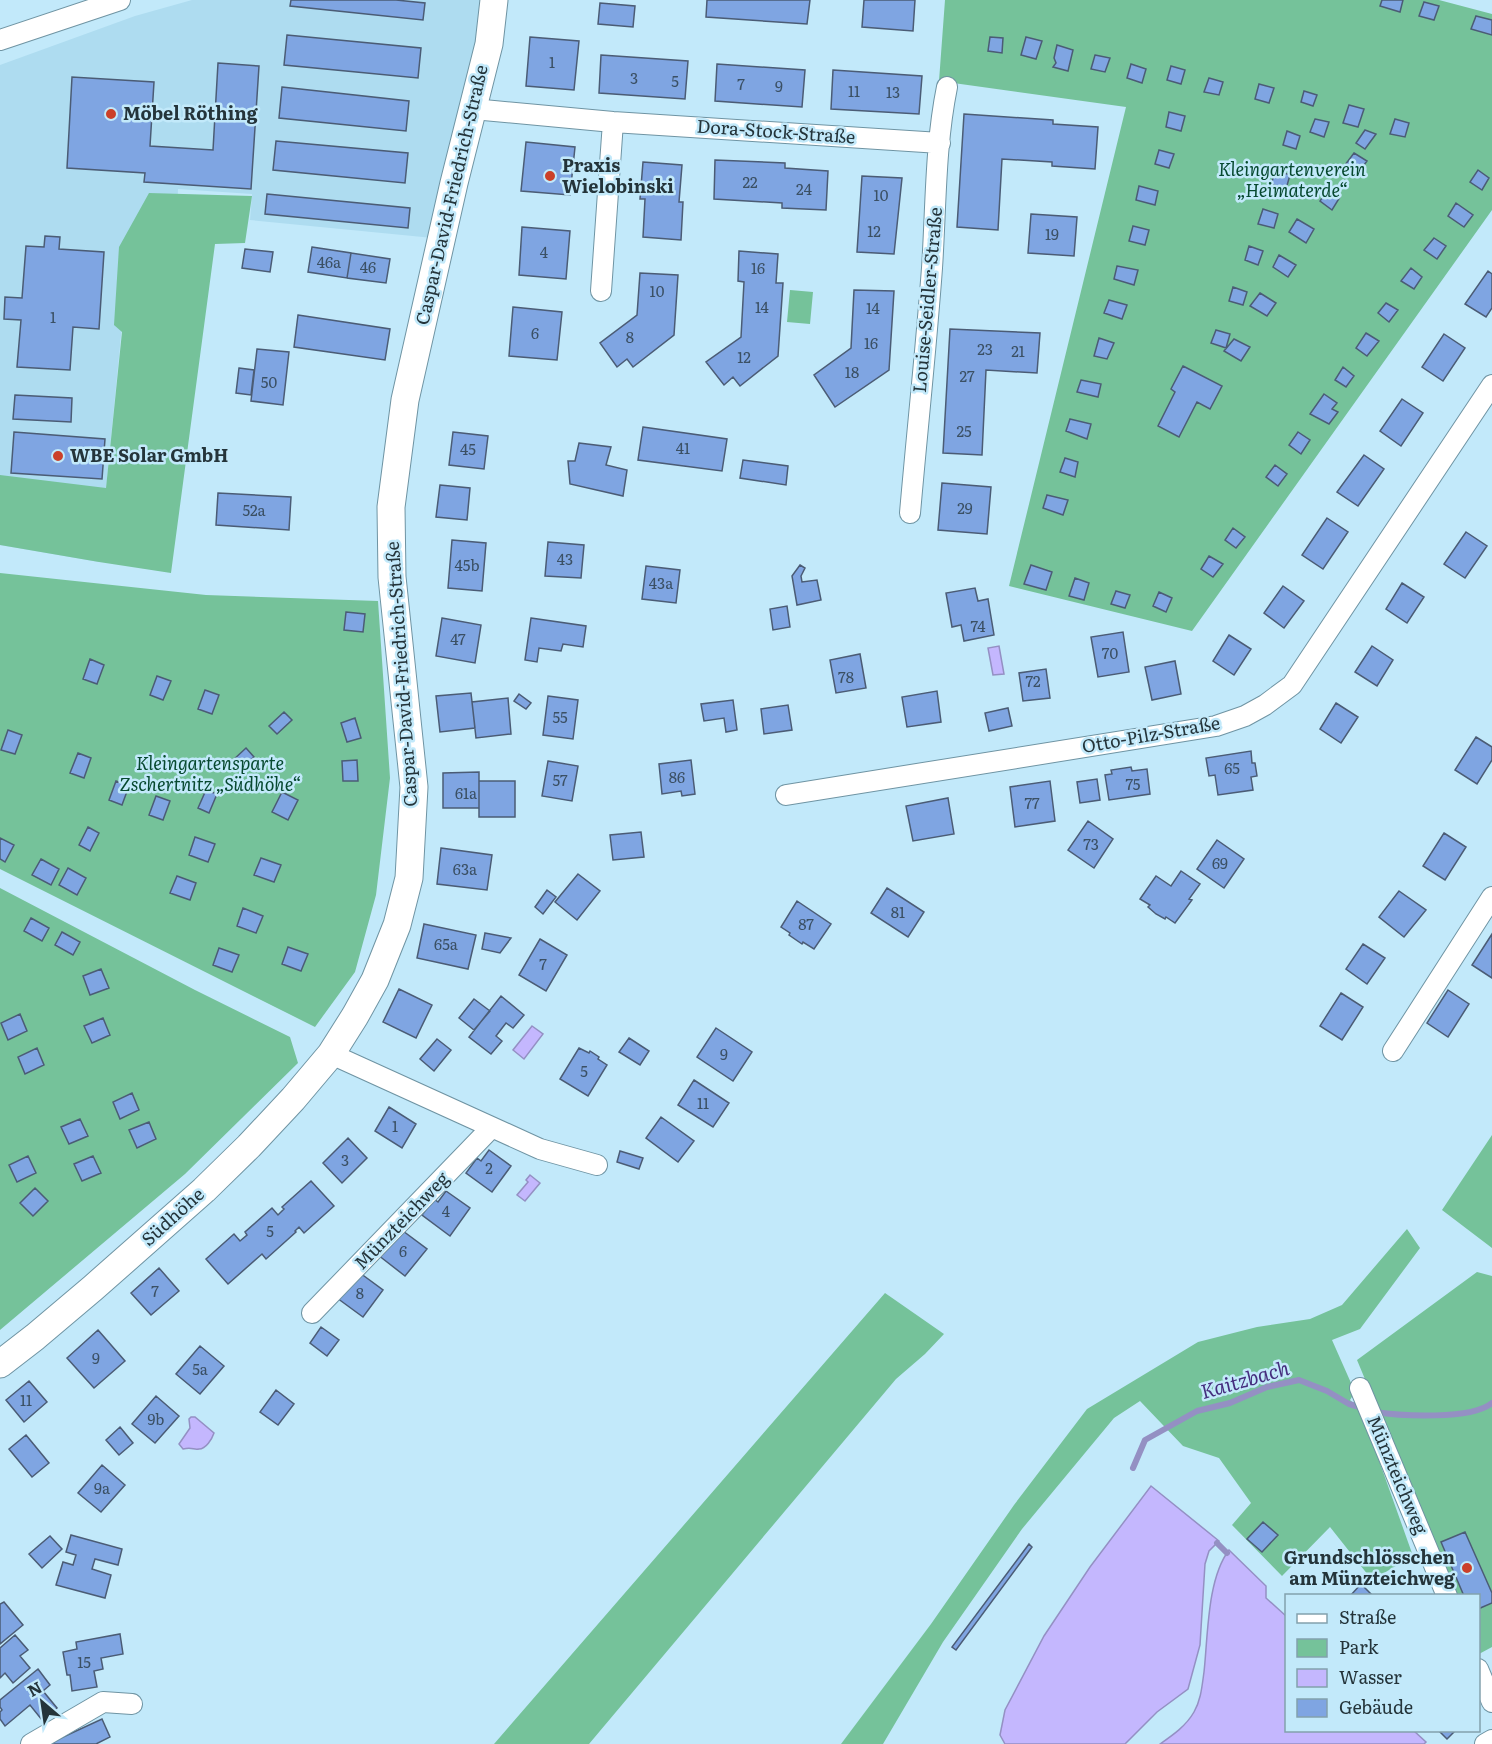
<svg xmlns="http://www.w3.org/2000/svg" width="1492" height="1744" font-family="Literata,serif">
  <rect width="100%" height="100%" fill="#c2e9fa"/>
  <path fill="#aedcf0" d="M192,0H481L475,58L433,238L250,220L252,194L178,189L173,317L123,315L99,562L0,545V65L135,16Z"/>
  <path fill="#75c29a" d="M945,0H1439L1492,14V210L1192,631L1009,586L1126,107L939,81Z
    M149,193L252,196L245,243L215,244L171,573L99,562L0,545V475L106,488L122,332L114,325L119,247Z
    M790,290L813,292L810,324L787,322Z
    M0,573L206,595L378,601L390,778L376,895L355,972L315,1027L0,869Z
    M0,888L195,990L290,1037L298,1063L185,1174L0,1330Z
    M1492,1135V1248L1442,1210Z
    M1407,1229L1420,1248L1360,1329L1332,1340L1355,1392L1350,1400L1361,1410L1413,1556L1372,1580L1330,1527L1282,1576L1232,1525L1251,1503L1219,1458L1183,1446L1140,1401L1114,1418L1022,1529L943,1642L883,1744H841L931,1624L1014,1505L1087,1409L1198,1342L1257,1327L1310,1319L1342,1305Z
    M1477,1272L1492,1276V1647L1479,1654L1478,1596L1455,1595L1357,1360Z
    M885,1293L944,1334L925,1354L896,1379L589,1744H494Z"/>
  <path fill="#c4b7fe" stroke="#9490c3" stroke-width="1.5" d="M999,646L1004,674L993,675L988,648Z
    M532,1026L543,1034L524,1059L513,1050Z
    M530,1175L540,1183L525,1201L517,1195L528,1182L526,1180Z
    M191,1417H195L214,1433C212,1439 206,1449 199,1449C193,1450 193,1447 183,1449L179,1444L190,1428L189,1419Z
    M1151,1486L1219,1541L1209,1551L1205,1564L1200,1645L1188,1689L1157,1712L1125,1744H1005L1000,1735L1005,1710L1044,1636L1090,1567Z
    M1229,1550L1266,1586V1598L1286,1616V1730L1414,1731L1426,1742L1424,1744H1160C1173,1735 1186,1726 1194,1712C1201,1700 1202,1686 1204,1672C1208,1636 1207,1579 1229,1550Z"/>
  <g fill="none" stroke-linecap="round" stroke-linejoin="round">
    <path stroke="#9490c3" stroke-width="6" d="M1375,1412C1401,1416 1472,1420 1492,1403
      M1133,1468L1145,1440L1197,1411L1230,1403L1267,1387L1299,1380L1327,1391L1349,1404L1363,1408
      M1217,1543L1227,1553"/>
  </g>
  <path fill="#7fa5e2" stroke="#4b5c75" stroke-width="1.5" d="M291,0H396L425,3L423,20L290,6Z
    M707,0H810L807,24L706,17Z
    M864,0H915L913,31L862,27Z
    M1382,0H1403L1400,12L1380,6Z
    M1424,2L1439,6L1434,20L1419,16Z
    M600,3L635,6L633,27L598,24Z
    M1476,16L1492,20V35L1471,29Z
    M287,35L421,48L418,78L284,65Z
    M530,37L579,41L574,90L526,86Z
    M990,37L1003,38L1002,53L988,51Z
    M1026,37L1042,41L1036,59L1021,55Z
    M1057,45L1073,50L1068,71L1053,67L1056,63L1054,58Z
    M601,55L688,61L685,99L599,93Z
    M1095,55L1110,58L1105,72L1091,69Z
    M218,63L259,66L251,189L144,182L145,173L67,168L72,77L154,82L150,146L213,150Z
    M717,64L805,70L802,107L715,101Z
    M1131,64L1146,69L1142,83L1127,78Z
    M1171,66L1185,70L1181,84L1167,80Z
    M833,70L922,76L919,114L831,109Z
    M1209,78L1223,82L1219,95L1204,92Z
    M1259,84L1274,88L1269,103L1255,99Z
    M282,87L409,101L406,131L279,118Z
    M1304,91L1317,95L1313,106L1301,102Z
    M1349,105L1364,109L1358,127L1343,123Z
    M1169,112L1185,116L1181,131L1166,127Z
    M964,114L1053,120V124L1098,127L1095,169L1052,166V162L1002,159L998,230L957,227Z
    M1315,119L1329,122L1324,137L1310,132Z
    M1395,119L1409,123L1405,137L1390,134Z
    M1365,130L1376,134L1365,149L1356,143Z
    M1287,131L1300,136L1296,149L1283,145Z
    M276,141L408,153L405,183L273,170Z
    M526,142L575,147L570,195L521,191Z
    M1159,150L1174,154L1169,168L1155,164Z
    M1354,153L1367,161L1359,172L1345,165Z
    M715,160L785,163V168L828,171L826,210L782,208V203L714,199Z
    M643,162L682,165L679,202H683L681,240L643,237L645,199H640Z
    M1276,170L1290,175L1286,189L1271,184Z
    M1478,170L1489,178L1482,190L1470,182Z
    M862,176L902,178L894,254L857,252Z
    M1139,186L1158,191L1155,205L1136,200Z
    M1328,189L1340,197L1332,210L1320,201Z
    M267,194L410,208L408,228L265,214Z
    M1456,203L1473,215L1464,227L1448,216Z
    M1263,209L1278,214L1274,228L1258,224Z
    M1031,214L1077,217L1074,256L1028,253Z
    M1297,219L1314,229L1306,243L1289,232Z
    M1133,226L1149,230L1145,245L1129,241Z
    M522,227L570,231L566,279L519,275Z
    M45,236L60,237L59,249L104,252L99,329L73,327L70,370L17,367L21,320L4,319L5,297L22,298L26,246L44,247Z
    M1434,238L1446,246L1437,259L1424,250Z
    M1249,246L1263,251L1258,265L1245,260Z
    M312,247L351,253L347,278L308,272Z
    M245,249L273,252L270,272L242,268Z
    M739,251L778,254L776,283H783L778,356L740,386L733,377L724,385L706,362L741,337L744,282L738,281Z
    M351,253L390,259L386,283L347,278Z
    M1279,255L1296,265L1288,277L1273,267Z
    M1117,266L1138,270L1134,285L1114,279Z
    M1411,268L1422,277L1414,289L1401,281Z
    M1488,271L1492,274V308L1486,317L1465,304Z
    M640,273L678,275L674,335L633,367L627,359L617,367L600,343L637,315Z
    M1233,287L1247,292L1243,305L1229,301Z
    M854,290L894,291L889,370L835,407L814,375L851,348Z
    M1260,293L1276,303L1267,316L1250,306Z
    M1109,300L1127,305L1122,319L1104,313Z
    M1386,303L1398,310L1389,322L1378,313Z
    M513,307L562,312L557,360L509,356Z
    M298,315L390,329L385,360L294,347Z
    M950,329L1040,333L1037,373L986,370L982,455L943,453Z
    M1216,330L1230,334L1226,348L1211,343Z
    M1366,333L1379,341L1367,356L1356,348Z
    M1444,334L1465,348L1443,381L1422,367Z
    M1099,338L1114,343L1107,359L1094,356Z
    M1234,339L1250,347L1241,361L1224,351Z
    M257,349L289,352L283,405L251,401Z
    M1183,366L1222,386L1210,409L1197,402L1179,437L1158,426L1175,392L1171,389Z
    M1343,367L1354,376L1346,387L1335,380Z
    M239,368L254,370L251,395L236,393Z
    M1081,380L1101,384L1098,397L1077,392Z
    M1324,394L1337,403L1332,409L1338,412L1329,424L1310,414Z
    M15,395L72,398L71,422L13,419Z
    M1402,399L1423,413L1401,446L1380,431Z
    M1070,419L1091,424L1087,439L1066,431Z
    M643,427L727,439L722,471L638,460Z
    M14,432L105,439L102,479L11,473Z
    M453,432L488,436L484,469L449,465Z
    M1298,432L1310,440L1301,454L1289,445Z
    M579,443L611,447L606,465L627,470L623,496L570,484L568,461H575Z
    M1364,455L1384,469L1358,506L1337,492Z
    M1065,458L1078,462L1075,477L1060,472Z
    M743,460L788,466L786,485L740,478Z
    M1275,465L1287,474L1278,486L1266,477Z
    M942,483L991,487L987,534L938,530Z
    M440,485L470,488L467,520L436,517Z
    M218,493L291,497L289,530L216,525Z
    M1047,495L1068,500L1063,515L1043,508Z
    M1327,518L1348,532L1323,569L1302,555Z
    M1233,528L1245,537L1236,548L1225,540Z
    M1466,532L1487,546L1465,578L1444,564Z
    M452,540L486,543L482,591L448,588Z
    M548,542L584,545L581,578L545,576Z
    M1209,556L1223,564L1213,577L1201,569Z
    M800,565L805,568L801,576L802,582L817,580L821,600L797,605L792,576Z
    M1031,565L1052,572L1046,590L1024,584Z
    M646,566L680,570L676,603L642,599Z
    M1075,578L1089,583L1084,600L1069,596Z
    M1402,583L1424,597L1407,623L1386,609Z
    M1283,586L1304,601L1284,628L1264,613Z
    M975,588L978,601L988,599L994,635L964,641L961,625L952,627L946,593Z
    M1116,591L1130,595L1125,608L1111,604Z
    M1159,592L1172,598L1166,612L1153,606Z
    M787,606L790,627L773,630L770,609Z
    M346,612L365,614L363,632L344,630Z
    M442,618L481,625L475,663L436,656Z
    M531,618L586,626L583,647L563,644L561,651L539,648L537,662L525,660Z
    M1123,632L1129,672L1098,677L1091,637Z
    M1229,635L1251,649L1234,675L1213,661Z
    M1372,646L1393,660L1377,686L1355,672Z
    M860,654L866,688L836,693L830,660Z
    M90,659L104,665L97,684L83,679Z
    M1175,661L1181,694L1152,700L1145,667Z
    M1046,669L1050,698L1023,701L1019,673Z
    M157,676L171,681L163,700L150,695Z
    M205,690L219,695L212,714L198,709Z
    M937,691L941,722L907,727L902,697Z
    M471,693L475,728L440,732L436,696Z
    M519,694L531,703L526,709L514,701Z
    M548,696L578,700L573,739L543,735Z
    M508,698L511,734L476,738L472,702Z
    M733,700L737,730L726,732L724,718L704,721L701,704Z
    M1336,703L1358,717L1341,743L1320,729Z
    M788,705L792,730L764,734L761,709Z
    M1008,708L1012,726L989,731L985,713Z
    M284,712L292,720L277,734L269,726Z
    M355,718L361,738L347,742L341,723Z
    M8,730L22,735L15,754L1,750Z
    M1476,737L1492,747V760L1477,784L1455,770Z
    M246,748L254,757L239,771L231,762Z
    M1251,751L1252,763H1255L1257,776L1251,777L1253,790L1218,795L1215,775L1209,776L1206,758Z
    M78,753L91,758L84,778L70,773Z
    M357,760L358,781H343L342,761Z
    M691,760L695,794L682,796L681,791L662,794L659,764Z
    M548,761L578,766L572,801L542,796Z
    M1131,767L1132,771L1147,769L1150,794L1109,800L1105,775L1112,774L1111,770Z
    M479,772V808H443V773Z
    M1097,779L1100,800L1080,803L1077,782Z
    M116,781L129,786L122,805L109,800Z
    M479,781H515V817H479Z
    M1050,781L1055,821L1015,827L1010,787Z
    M206,790L217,794L209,813L198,808Z
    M282,792L298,800L288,820L272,812Z
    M156,796L170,801L163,820L149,815Z
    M948,798L954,834L913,841L906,806Z
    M1088,821L1113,839L1094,868L1068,850Z
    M88,827L99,833L90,851L79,845Z
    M641,832L644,857L613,860L610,835Z
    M1444,833L1466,847L1445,880L1423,866Z
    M195,837L215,844L208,862L189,855Z
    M0,838L14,845L5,862L0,859Z
    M1217,840L1244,859L1224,888L1197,869Z
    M441,848L492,855L487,890L437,884Z
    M261,858L281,865L274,882L254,875Z
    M41,859L59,869L51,885L32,875Z
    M68,868L86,878L77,895L59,885Z
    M1181,871L1200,884L1189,899L1192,900L1175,923L1166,917L1165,919L1156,914L1148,907L1150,905L1140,899L1156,876L1171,886Z
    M578,874L600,891L577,920L555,902Z
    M177,876L196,883L190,900L170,893Z
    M887,888L924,912L908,937L871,913Z
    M547,890L556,897L543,914L535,907Z
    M1399,891L1426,910L1404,937L1379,917Z
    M797,901L831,924L814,949L803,942L802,944L789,935L790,933L781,927Z
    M243,908L263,916L256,933L237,926Z
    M31,918L49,928L42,941L24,931Z
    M424,924L476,935L468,969L417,958Z
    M62,932L80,942L73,955L55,945Z
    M485,933L511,938L500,953L482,949Z
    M1492,934V978L1472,965Z
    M540,939L567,955L546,991L519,975Z
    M1363,944L1385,958L1367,984L1346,969Z
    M288,947L308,954L301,971L282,964Z
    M219,948L239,955L232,972L213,965Z
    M101,969L109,988L90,995L83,976Z
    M399,989L432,1005L416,1038L383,1022Z
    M1448,990L1469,1004L1448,1037L1427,1023Z
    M1341,993L1363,1007L1342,1040L1320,1026Z
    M501,996L524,1015L513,1028L506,1023L496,1036L502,1041L491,1054L469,1037Z
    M474,999L490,1011L474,1030L459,1018Z
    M20,1014L27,1031L8,1040L1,1023Z
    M103,1018L110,1035L92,1043L84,1026Z
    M716,1028L752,1052L733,1081L697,1057Z
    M629,1038L649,1051L640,1065L619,1052Z
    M437,1039L451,1050L434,1071L420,1059Z
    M37,1048L44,1065L25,1074L18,1057Z
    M579,1048L589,1053L590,1051L599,1057L598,1059L607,1065L588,1096L560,1079Z
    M694,1080L729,1103L713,1127L678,1105Z
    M132,1093L139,1110L120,1119L113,1102Z
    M389,1107L416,1124L402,1148L375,1131Z
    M661,1117L694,1141L678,1162L646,1138Z
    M80,1119L88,1136L69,1144L61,1127Z
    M149,1122L156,1139L137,1148L129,1130Z
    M348,1138L367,1158L342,1183L323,1163Z
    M489,1150L511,1166L492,1192L466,1173L477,1158L481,1161Z
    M620,1151L643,1158L639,1169L617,1162Z
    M28,1156L36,1173L17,1182L9,1165Z
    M93,1156L101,1173L82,1181L74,1164Z
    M311,1181L334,1206L304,1233L299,1227L295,1231L296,1232L266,1259L262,1254L228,1284L206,1259L234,1234L240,1241L247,1235L245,1232L272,1208L278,1215L284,1209L282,1207Z
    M35,1188L48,1201L33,1216L20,1203Z
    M446,1191L470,1208L450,1236L422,1215L434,1199L438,1202Z
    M403,1231L427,1249L405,1276L378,1255L391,1240L394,1242Z
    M159,1268L179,1291L151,1315L131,1293Z
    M360,1273L383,1290L363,1317L337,1298Z
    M321,1327L339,1340L327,1356L310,1343Z
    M98,1330L125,1361L94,1388L67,1358Z
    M200,1346L224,1366L200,1394L176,1374Z
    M29,1381L47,1402L24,1422L6,1400Z
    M276,1390L294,1404L278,1425L260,1412Z
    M156,1396L179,1416L155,1443L132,1424Z
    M120,1427L133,1443L119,1455L106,1440Z
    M26,1435L49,1463L32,1477L9,1449Z
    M102,1465L125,1485L101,1512L78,1493Z
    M1263,1522L1278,1535L1262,1552L1247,1539Z
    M1465,1532L1492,1593V1603L1478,1609V1596H1464L1441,1542Z
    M71,1535L122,1549L118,1565L95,1559L92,1569L111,1575L105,1598L56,1585L63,1562L73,1565L76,1555L66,1552Z
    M50,1536L62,1549L42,1568L29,1554Z
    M1029,1544L1032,1547L956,1650L952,1647Z
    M1361,1584L1373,1596H1350Z
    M4,1602L23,1625L0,1644V1604Z
    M120,1634L123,1654L101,1658L103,1669L94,1671L97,1687L72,1691L70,1675H67L63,1652L77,1649L76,1642Z
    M15,1635L28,1650L20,1656L30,1668L13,1683L5,1673L0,1678V1648Z
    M38,1669L50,1685L43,1691L57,1708L42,1720L30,1705L5,1726L0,1719V1712L2,1710L0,1707V1700Z
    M102,1719L110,1737L96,1744H48Z
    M1438,1730H1456L1447,1739Z"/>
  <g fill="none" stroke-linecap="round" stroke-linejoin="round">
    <defs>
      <path id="street" d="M0,40L120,0
        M473,109L613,122L940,143
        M601,291L613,122
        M910,513C917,432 926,350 932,268C936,208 935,146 947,87
        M786,795L1216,726L1245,716L1265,705L1292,685L1492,385
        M1393,1051L1492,897
        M331,1054L540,1149L597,1165
        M312,1313L491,1128
        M1360,1388L1447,1596
        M1478,1669L1492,1702
        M31,1744L103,1702L132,1704
        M1485,1744L1492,1740"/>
      <path id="secondary" d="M0,1364L35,1337L93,1288L204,1190L249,1146L293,1099L331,1054L355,1016L375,980L397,925L409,878L414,787L392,577L391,507L405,400L454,183L489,44L494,0"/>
    </defs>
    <use href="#street" stroke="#6f94a3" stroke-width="22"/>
    <use href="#secondary" stroke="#6f94a3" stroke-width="29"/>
    <use href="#street" stroke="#fff" stroke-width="20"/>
    <use href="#secondary" stroke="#fff" stroke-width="27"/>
  </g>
  <g fill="#cb4029" stroke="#c2e9fa" stroke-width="2">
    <circle cx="111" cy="114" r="6"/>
    <circle cx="550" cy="176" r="6"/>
    <circle cx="58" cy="456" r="6"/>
    <circle cx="1467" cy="1568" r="6"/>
  </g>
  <g text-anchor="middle" stroke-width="5" stroke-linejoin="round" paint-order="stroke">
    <g font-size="15" fill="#3b5064">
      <text x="552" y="68">1</text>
      <text x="634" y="84">3</text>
      <text x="675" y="87">5</text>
      <text x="741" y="90">7</text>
      <text x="779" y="92">9</text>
      <text x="854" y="97">11</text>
      <text x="893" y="98">13</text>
      <text x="750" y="188">22</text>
      <text x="804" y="195">24</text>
      <text x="881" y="201">10</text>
      <text x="874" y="237">12</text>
      <text x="1052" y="240">19</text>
      <text x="544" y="258">4</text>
      <text x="329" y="268">46a</text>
      <text x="368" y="273">46</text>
      <text x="758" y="274">16</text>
      <text x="657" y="297">10</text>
      <text x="762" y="313">14</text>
      <text x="873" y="314">14</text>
      <text x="53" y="323">1</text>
      <text x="535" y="339">6</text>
      <text x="630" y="343">8</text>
      <text x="871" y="349">16</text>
      <text x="985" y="355">23</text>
      <text x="1018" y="357">21</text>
      <text x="744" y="363">12</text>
      <text x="852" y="378">18</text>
      <text x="967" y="382">27</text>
      <text x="269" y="388">50</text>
      <text x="964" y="437">25</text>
      <text x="683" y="454">41</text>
      <text x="468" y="455">45</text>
      <text x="965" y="514">29</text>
      <text x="254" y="516">52a</text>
      <text x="565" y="565">43</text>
      <text x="467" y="571">45b</text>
      <text x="661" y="589">43a</text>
      <text x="978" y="632">74</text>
      <text x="458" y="645">47</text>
      <text x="1110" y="659">70</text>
      <text x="846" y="683">78</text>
      <text x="1033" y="687">72</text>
      <text x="560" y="723">55</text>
      <text x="1232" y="774">65</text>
      <text x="677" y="783">86</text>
      <text x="560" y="786">57</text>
      <text x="1133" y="790">75</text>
      <text x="466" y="799">61a</text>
      <text x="1032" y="809">77</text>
      <text x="1091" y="850">73</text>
      <text x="1220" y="869">69</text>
      <text x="465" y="875">63a</text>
      <text x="898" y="918">81</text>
      <text x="806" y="930">87</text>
      <text x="446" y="950">65a</text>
      <text x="543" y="970">7</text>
      <text x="724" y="1060">9</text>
      <text x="584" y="1077">5</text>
      <text x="703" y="1109">11</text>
      <text x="395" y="1132">1</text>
      <text x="345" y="1166">3</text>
      <text x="489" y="1174">2</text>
      <text x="446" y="1217">4</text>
      <text x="270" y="1237">5</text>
      <text x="403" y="1257">6</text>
      <text x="155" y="1297">7</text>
      <text x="360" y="1299">8</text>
      <text x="96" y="1364">9</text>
      <text x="200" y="1375">5a</text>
      <text x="26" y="1406">11</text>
      <text x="156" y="1425">9b</text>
      <text x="102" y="1494">9a</text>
      <text x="84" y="1668">15</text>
    </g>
    <g font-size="18" font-weight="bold" fill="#24343a" stroke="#c2e9fa" text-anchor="start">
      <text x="123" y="120">Möbel Röthing</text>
      <text x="562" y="172">Praxis<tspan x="562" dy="21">Wielobinski</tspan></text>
      <text x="70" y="462">WBE Solar GmbH</text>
      <text x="1455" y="1564" text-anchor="end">Grundschlösschen<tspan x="1455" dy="21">am Münzteichweg</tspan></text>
    </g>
    <g font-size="18" fill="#24343a" stroke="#c2e9fa">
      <text transform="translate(776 132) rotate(4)" y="6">Dora-Stock-Straße</text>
      <text transform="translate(452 195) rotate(-77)" y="6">Caspar-David-Friedrich-Straße</text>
      <text transform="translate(928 300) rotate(-85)" y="6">Louise-Seidler-Straße</text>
      <text transform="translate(402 674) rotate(-94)" y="6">Caspar-David-Friedrich-Straße</text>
      <text transform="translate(1151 735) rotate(-10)" y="6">Otto-Pilz-Straße</text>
      <text transform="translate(173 1217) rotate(-42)" y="6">Südhöhe</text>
      <text transform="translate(402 1221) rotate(-46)" y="6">Münzteichweg</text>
      <text transform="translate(1397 1475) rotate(67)" y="6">Münzteichweg</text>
    </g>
    <g font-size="18" font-style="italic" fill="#07492f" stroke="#c2e9fa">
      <text x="1292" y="176">Kleingartenverein<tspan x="1292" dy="21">„Heimaterde“</tspan></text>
      <text x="210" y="770">Kleingartensparte<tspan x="210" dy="21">Zschertnitz „Südhöhe“</tspan></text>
    </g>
    <g font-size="20" font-style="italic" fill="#452e7e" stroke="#c2e9fa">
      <text transform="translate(1245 1380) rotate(-16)" y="7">Kaitzbach</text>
    </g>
  </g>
  <rect x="1285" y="1594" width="195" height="138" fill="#c2e9fa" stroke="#83a1ad" stroke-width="1.5"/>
  <rect x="1297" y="1614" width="30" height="9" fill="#ffffff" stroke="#83a1ad" stroke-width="1.5"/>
  <text x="1339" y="1624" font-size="18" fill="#24343a">Straße</text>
  <rect x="1297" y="1639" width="30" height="18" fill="#75c29a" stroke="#83a1ad" stroke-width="1.5"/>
  <text x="1339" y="1654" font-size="18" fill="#24343a">Park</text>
  <rect x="1297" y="1669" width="30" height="18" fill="#c4b7fe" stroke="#83a1ad" stroke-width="1.5"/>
  <text x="1339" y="1684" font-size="18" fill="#24343a">Wasser</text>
  <rect x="1297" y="1699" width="30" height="18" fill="#7fa5e2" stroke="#83a1ad" stroke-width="1.5"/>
  <text x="1339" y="1714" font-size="18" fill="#24343a">Gebäude</text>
  <g transform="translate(42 1702) rotate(331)" stroke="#c2e9fa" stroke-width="4.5" paint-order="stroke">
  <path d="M0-4.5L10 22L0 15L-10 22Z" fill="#24343a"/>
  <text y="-9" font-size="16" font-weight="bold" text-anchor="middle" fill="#24343a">N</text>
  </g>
</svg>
